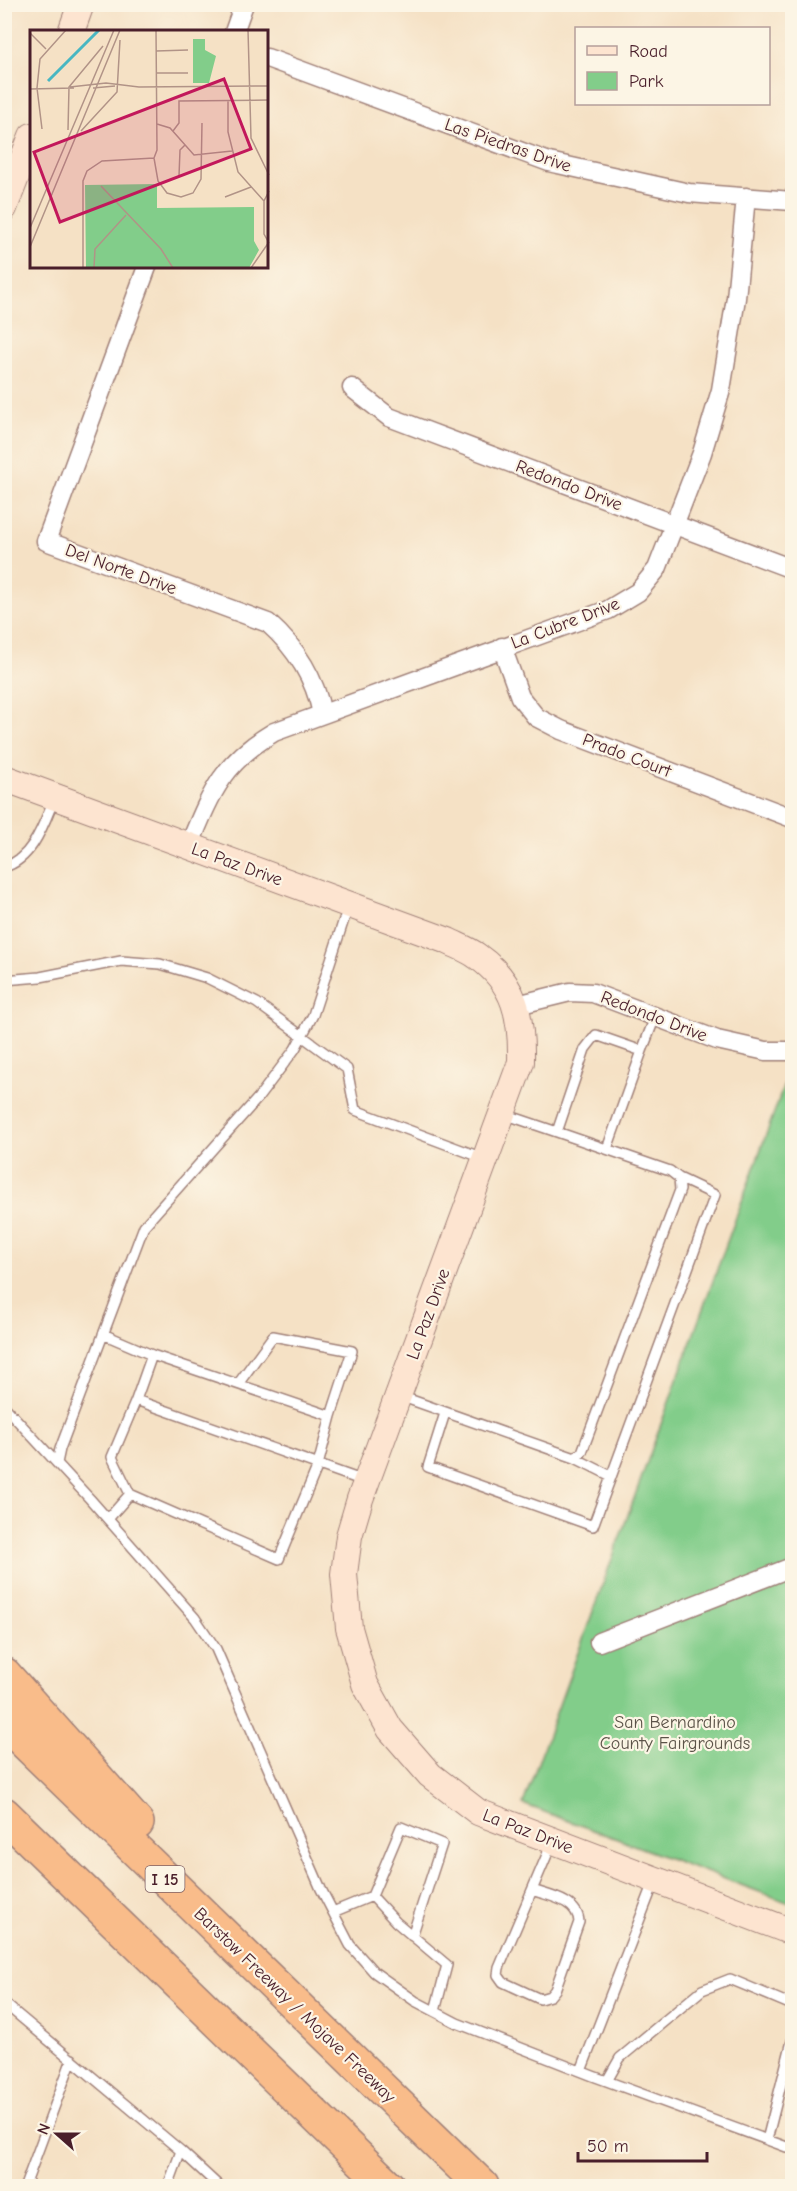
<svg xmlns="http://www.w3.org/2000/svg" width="797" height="2191" font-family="'Comic Neue',sans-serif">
  <rect width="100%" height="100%" fill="#fcf5e5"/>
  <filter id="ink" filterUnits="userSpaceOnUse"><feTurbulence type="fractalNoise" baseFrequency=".0167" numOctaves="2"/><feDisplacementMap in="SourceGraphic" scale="12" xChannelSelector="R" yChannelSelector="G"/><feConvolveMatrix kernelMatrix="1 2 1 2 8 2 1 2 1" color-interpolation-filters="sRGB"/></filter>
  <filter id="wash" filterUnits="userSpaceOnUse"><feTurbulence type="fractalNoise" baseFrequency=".008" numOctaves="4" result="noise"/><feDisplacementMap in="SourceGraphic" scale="24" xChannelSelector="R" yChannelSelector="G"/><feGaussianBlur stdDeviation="1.35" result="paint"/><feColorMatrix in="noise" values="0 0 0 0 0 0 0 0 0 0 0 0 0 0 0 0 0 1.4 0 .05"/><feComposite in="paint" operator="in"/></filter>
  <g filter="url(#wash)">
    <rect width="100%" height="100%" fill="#f5e1c5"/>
    <path fill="#82cd8a" stroke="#66765a" stroke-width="1.5" d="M787,1077L792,1080V1904L523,1804Z"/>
  </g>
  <g filter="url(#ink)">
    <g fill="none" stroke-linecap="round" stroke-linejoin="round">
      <defs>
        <path id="lane" d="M4,867C33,859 44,823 54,799
          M4,980L40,977L121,961L160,964L207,978L257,1003L347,1069L355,1110L483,1158
          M504,1114L557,1132L585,1049L596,1035L642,1051L655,1017
          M607,1149L642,1051
          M103,1334L152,1355L136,1400L364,1481
          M238,1384L273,1336L352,1351L331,1416
          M400,1396L575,1458L582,1452L680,1190L679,1178L670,1171L557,1132
          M4,1406L90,1499L195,1618L216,1649L321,1889L350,1945L374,1972L415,2001L457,2023L593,2076L792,2149
          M445,1413L428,1467L593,1526L715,1195L679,1178
          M575,1458L611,1476
          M57,1463L60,1449L144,1226L258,1098L295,1049L313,1015L348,907
          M130,1494L279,1559L318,1465L331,1416L152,1355
          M108,1519L130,1494L112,1457L136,1400
          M532,1890C549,1896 578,1900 579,1922L555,1990L550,1996L540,1999L503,1982L498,1975L499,1968L552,1843
          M372,1896L401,1827L442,1844L412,1936
          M333,1912L372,1896L396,1922L447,1965L435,2011
          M4,2003L181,2151L219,2186
          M581,2071L655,1880
          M607,2081L620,2058L702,1990L730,1979L792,2005
          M767,2140L792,2041
          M25,2186L72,2059
          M168,2186L181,2151"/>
        <path id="street" d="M234,32L244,4
          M267,58L549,162L689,193L792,201
          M147,267L46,541L268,623C295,647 315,678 322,714
          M352,388L389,417L792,569
          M502,647L520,697L536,717L561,730L792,818
          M189,846C211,793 222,763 274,732L608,610L638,592L657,569L702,453L721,390L736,298L746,197
          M517,1005L570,992L593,993L717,1040L766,1051H792
          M599,1642L792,1567"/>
        <path id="secondary" d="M71,32L81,4
          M4,208L32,136
          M4,778L448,941C458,946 469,950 477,956C516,983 522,1018 521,1062L360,1499L349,1536L344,1574L349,1628L365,1684L390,1729L430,1775L478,1812L792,1932"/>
        <path id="highway" d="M4,1674L137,1823
          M4,1722L482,2186
          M4,1814L388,2186"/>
      </defs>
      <use href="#lane" stroke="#a08078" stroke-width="12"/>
      <use href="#street" stroke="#a08078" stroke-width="21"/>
      <use href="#secondary" stroke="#a08078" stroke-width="28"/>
      <use href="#highway" stroke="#a08078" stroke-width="36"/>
      <use href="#lane" stroke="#fff" stroke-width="9"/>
      <use href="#street" stroke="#fff" stroke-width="18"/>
      <use href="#secondary" stroke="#fde4d0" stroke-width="26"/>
      <use href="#highway" stroke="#f9bc8a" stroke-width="33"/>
    </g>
  </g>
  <g text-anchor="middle" stroke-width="4.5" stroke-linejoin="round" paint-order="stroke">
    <rect fill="#fcf5e5" stroke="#7f5f63" stroke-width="1.5" x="145.5" y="1866" width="39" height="26" rx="4.5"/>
    <g font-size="16" font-weight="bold" fill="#4a1f2b">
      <text x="165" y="1885">I 15</text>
    </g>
    <g font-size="18" fill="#4a1f2b" stroke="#fcf5e5">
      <text transform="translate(508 145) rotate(19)" y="6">Las Piedras Drive</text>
      <text transform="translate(569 485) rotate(21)" y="6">Redondo Drive</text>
      <text transform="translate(121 569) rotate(20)" y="6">Del Norte Drive</text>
      <text transform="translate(565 623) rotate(-21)" y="6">La Cubre Drive</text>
      <text transform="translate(627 755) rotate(21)" y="6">Prado Court</text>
      <text transform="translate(237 864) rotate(20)" y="6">La Paz Drive</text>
      <text transform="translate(654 1016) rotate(21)" y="6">Redondo Drive</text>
      <text transform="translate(428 1314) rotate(-70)" y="6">La Paz Drive</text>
      <text transform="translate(528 1831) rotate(21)" y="6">La Paz Drive</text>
      <text transform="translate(295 2005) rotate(44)" y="6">Barstow Freeway / Mojave Freeway</text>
    </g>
    <g font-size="18" fill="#5b5348" stroke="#fcf5e5">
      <text x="675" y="1728">San Bernardino<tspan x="675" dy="21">County Fairgrounds</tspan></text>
    </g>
  </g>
  <g transform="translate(30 30)">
    <rect width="238" height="238" fill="#f5e1c5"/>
    <path d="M163,9H175V20L186,26L179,53H163ZM127,154V178L224,177V211L229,220L219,238H56L55,155Z" fill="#82cd8a"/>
    <path fill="none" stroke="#49b7c2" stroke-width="3" d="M18,51L69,0"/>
    <path fill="none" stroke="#b19387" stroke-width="1.5" d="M218,0L221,108L239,145M0,3L16,19M126,21L158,20M126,43H158M40,57L76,53L109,57L239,56M7,58L12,99M7,58L10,29L36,0M63,58L85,56M0,59L44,58M198,71V102L208,142L234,171M127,94L140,98L164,125L202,121M38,100L39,57L73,16M51,101L87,62L90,10M143,101L149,93V71L239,70M124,128L128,151L137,163L151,167L163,163L171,149L172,93M124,128L127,120L126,0M149,146L150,120L155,115M71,156L131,219L143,238M239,161L234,171V204L239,213M195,167L221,157M0,198L84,0M0,217L90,0M53,238V151L57,141L72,131L124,128M64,238L65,219L96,185M221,238L239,212"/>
    <path fill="#c2185b" fill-opacity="0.15" stroke="#c2185b" stroke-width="3" d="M194,49L221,119L30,192L4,122Z"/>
    <rect width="238" height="238" fill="none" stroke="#4a1f2b" stroke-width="3"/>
  </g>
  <rect width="797" height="2191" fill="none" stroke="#fcf5e5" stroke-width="24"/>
  <rect x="575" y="27" width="195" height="78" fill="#fcf5e5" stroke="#b59f9b" stroke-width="1.5"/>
  <rect x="587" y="46" width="30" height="9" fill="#fde4d0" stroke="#b59f9b" stroke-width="1.5"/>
  <text x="629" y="57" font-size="18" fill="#4a1f2b">Road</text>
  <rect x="587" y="72" width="30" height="18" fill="#82cd8a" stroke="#b59f9b" stroke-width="1.5"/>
  <text x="629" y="87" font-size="18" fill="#4a1f2b">Park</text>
  <g transform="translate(57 2134) rotate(291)" stroke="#fcf5e5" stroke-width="4.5" paint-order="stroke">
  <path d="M0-4.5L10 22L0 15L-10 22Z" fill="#4a1f2b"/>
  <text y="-9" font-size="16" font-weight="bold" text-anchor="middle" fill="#4a1f2b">N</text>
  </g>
  <path d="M578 2152v9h129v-9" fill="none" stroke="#4a1f2b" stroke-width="3"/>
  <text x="587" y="2152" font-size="18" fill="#4a1f2b" stroke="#fcf5e5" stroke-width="4.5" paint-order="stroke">50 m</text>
</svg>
